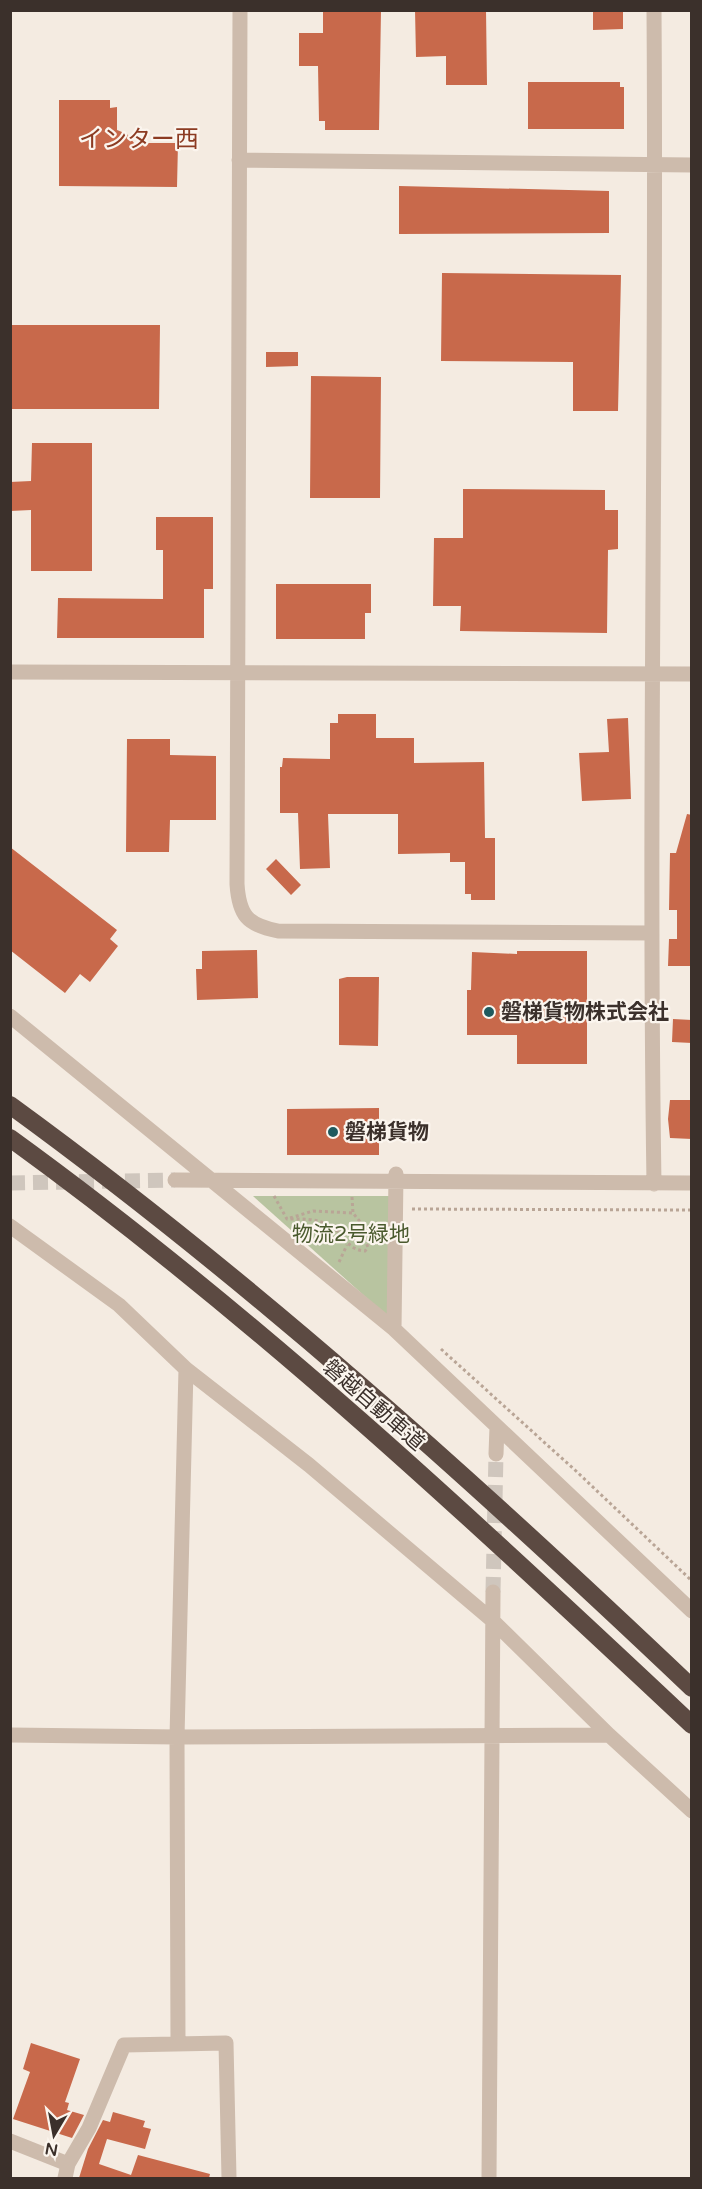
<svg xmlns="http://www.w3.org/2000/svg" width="702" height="2189" font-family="'Varela Round','Noto Sans JP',sans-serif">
  <rect width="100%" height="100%" fill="#f4ebe1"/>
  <path fill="#b8c4a0" d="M253,1196H389V1318Z"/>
  <path fill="#c8694b" d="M323,10H381L379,130H325V121H319L318,66H299V33H323Z
    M415,10H486L487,85H446V56L416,57Z
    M593,10H623V29L593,30Z
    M528,82H620V87H624V129H528Z
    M59,100H110V108L117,107V130L127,134L134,143H178L177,187L59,186Z
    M399,186L609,191V233L399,234Z
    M442,273L621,275L618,411H573V362L441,361Z
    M10,325H160L159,409H10Z
    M266,352H298V366L266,367Z
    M311,376L381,377L380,498H310Z
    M32,443H92V571H31V510L10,511V482L31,481Z
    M463,489L605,490V510H618V549L608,550L607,633L460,631L461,606H433L434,538H463Z
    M156,517H213V589H204V638H57L58,598L163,599V550H156Z
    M276,584H371V613H365V639H276Z
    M338,714H376V738H414V763L484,762L485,838H495V900H471V894H465V862H450V853L398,854V814H328L330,868L300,869L298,813H280V767H282L283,758L330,759V723H338Z
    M628,718L631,799L582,801L579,753L609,752L607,719Z
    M127,739H170V755L216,756V820H170L169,852H126Z
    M687,814L692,815V966H668L669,939H677V910H669L670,853H676Z
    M10,847L117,930L110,939L118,946L90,982L80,974L65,993L10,950Z
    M276,859L301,885L291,895L266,869Z
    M257,950L258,998L197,1000L196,969H202V951Z
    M517,951H587V1064H517V1035H467V990H471L472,952L517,954Z
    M347,977H379L378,1046L339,1045V979Z
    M673,1019L692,1020V1043L672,1042Z
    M670,1100H692V1139L670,1138L668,1119Z
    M379,1108V1155H287V1109Z
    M31,2043L80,2059L65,2102L69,2103L67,2110L84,2115L72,2138L13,2119L30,2072L23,2069Z
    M113,2112L145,2121L143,2127L151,2129L145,2149L107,2139L99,2164L131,2175L138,2155L210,2174L209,2178H79L88,2149L103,2120L110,2122Z"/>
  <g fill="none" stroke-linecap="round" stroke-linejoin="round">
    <path stroke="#cfc6bd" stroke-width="15" stroke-dasharray="15 8" stroke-linecap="butt" d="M10,1183L175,1180
      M493,1592L496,1454"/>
    <path stroke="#b9a596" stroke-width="3" stroke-dasharray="3 3" stroke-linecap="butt" d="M274,1196L287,1219C304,1219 321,1218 335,1229C347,1238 348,1250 365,1251L368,1247L361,1232L379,1230
      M352,1197L353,1213
      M412,1209L692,1210
      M290,1218L313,1211L353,1213L361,1223V1232
      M339,1262L347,1245
      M441,1349L576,1471L692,1581"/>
    <path stroke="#cdbbac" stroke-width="15" d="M240,10L237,884C239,915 247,925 278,931L651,933
      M654,10C657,402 648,792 654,1184
      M239,160L692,165
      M10,672L692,674
      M10,1016L394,1329L692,1611
      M175,1180L692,1183
      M10,1226L119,1305L186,1369L309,1465L492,1620L609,1735L692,1811
      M394,1329L396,1174
      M496,1454L497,1427
      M10,1735L177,1737L609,1735
      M178,2043L177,1737L186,1369
      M10,2141L68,2164
      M65,2178L68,2164L89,2128L124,2045L226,2043L229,2178
      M489,2178L493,1592"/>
    <path stroke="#5c4a42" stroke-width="18" d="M10,1105C252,1281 475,1482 692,1688
      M10,1138C253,1314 474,1520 692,1725"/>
  </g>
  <g fill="#1f5a5e" stroke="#fbf5ee" stroke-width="2">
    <circle cx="489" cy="1012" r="6"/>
    <circle cx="333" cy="1132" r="6"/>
  </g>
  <g text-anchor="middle" stroke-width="4.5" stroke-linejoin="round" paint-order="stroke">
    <g font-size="21" font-weight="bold" fill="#3b302b" stroke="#fbf5ee" text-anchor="start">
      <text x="501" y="1019">磐梯貨物株式会社</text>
      <text x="345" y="1139">磐梯貨物</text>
    </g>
    <g font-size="21" fill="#4a5a2e" stroke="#fbf5ee">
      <text x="351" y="1241">物流2号緑地</text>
    </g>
    <g font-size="21" fill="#3b302b" stroke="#fbf5ee">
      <text transform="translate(374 1405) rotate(41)" y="7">磐越自動車道</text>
    </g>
    <g font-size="24" fill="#8c3b22" stroke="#fbf5ee">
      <text x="139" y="147">インター西</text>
    </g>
  </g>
  <rect width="702" height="2189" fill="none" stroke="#3b302b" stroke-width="24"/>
  <g transform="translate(54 2135) rotate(190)" stroke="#fbf5ee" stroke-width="4.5" paint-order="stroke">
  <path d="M0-4.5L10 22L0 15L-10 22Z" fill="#3b302b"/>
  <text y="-9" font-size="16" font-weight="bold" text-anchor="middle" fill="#3b302b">N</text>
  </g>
</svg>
